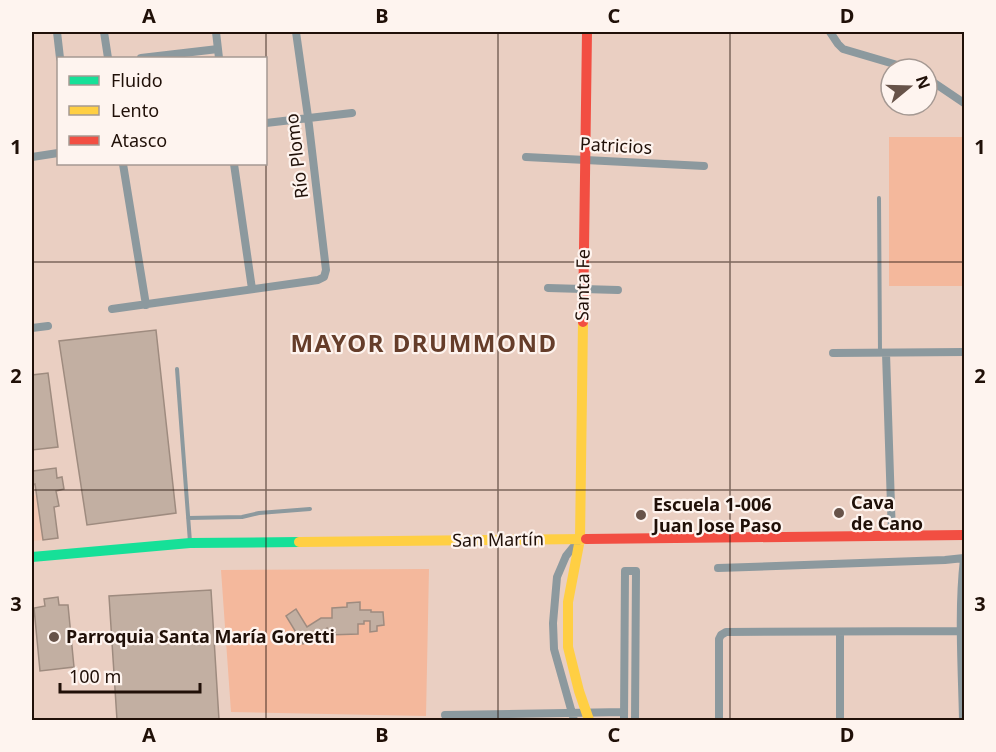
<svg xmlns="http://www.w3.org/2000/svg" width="996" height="752" font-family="'Noto Sans',sans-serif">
  <rect width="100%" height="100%" fill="#eacfc2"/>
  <path fill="#f1c6b2" d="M37,495L43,540L32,541V496Z"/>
  <path fill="#f4b89c" d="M889,137H964V286H889Z
    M429,569L426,716L231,712L221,570Z"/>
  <path fill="#c2afa2" stroke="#9e8b7f" stroke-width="1.5" d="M156,330L176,513L87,525L59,341Z
    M48,373L58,447L32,450V375Z
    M56,468L57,478L62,477L64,489L56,491L59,506L54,507L58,538L43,540L35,484L32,485V473H33V471Z
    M211,590L219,720H117L109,596Z
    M58,597L59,605H68L74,667L40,671L34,608L45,606L44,599Z
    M360,602V610H371V612H383L384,625L377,626V631L370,632V621H364V624H358V634L328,635L327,628L303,644L286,616L296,609L307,627L321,618H332V608L347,607V603Z"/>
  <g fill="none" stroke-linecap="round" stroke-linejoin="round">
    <path stroke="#8c999e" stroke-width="4" d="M879,198L880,352
      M177,369L190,542
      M188,518L242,517L259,513L310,509"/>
    <path stroke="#8c999e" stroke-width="8" d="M57,32L60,58
      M104,32L108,58
      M216,32L219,58
      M830,32L838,44L843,49L911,69
      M141,58L218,49
      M927,78L964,103
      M266,123L352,113
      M32,157L58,153
      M526,157L704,166
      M123,164L146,305
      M234,164L252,289
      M548,288L618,290
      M112,309L318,280L324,277L326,270L308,117L296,32
      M32,328L48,326
      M833,353L964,352
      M886,353L892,536
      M718,568L945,560L964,558
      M840,632V720
      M445,715L624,712
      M574,720L554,649L553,623L557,577L566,556L579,540
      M624,720L625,571H636L635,720
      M719,720V639L721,635L726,632L964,631
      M963,720C962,668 958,611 964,559"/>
    <path stroke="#16e098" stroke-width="10" d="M32,557L190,543L299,542"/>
    <path stroke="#ffcf43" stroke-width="10" d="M583,322L580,539L568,602V647L579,691L589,720
      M299,542L586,539"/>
    <path stroke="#f24e42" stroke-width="10" d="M583,322L587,32
      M586,539L964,535"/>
  </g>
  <path fill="none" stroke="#201008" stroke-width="1.5" stroke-opacity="0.55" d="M266,32V58M498,32V720M730,32V720M266,58V164M266,164V720M32,262H964M32,490H964"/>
  <g fill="#675349" stroke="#fef4ef" stroke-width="2">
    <circle cx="839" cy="513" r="6"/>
    <circle cx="641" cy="515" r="6"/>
    <circle cx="54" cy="637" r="6"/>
  </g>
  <g text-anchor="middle" stroke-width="4.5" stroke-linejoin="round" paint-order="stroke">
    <g font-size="18" fill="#201008" stroke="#fef4ef">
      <text transform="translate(616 146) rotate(3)" y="6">Patricios</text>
      <text transform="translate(297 156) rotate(-97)" y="6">Río Plomo</text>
      <text transform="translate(583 285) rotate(-89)" y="6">Santa Fe</text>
      <text transform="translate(498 540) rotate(-1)" y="6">San Martín</text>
    </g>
    <g font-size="18" font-weight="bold" fill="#201008" stroke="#fef4ef" text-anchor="start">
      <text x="851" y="509">Cava<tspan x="851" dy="21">de Cano</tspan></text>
      <text x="653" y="511">Escuela 1-006<tspan x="653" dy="21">Juan Jose Paso</tspan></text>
      <text x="66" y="643">Parroquia Santa María Goretti</text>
    </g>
    <g font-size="24" font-weight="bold" letter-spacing="1.5" fill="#653d2a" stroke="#fef4ef">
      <text x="424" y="352">MAYOR DRUMMOND</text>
    </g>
  </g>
  <rect width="996" height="752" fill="none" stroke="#fef4ef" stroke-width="66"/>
  <rect x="57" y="57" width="210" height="108" fill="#fef4ef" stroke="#a59993" stroke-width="1.5"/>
  <rect x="69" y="76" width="30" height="9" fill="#16e098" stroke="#a59993" stroke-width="1.5"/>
  <text x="111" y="87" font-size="18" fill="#201008">Fluido</text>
  <rect x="69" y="106" width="30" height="9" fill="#ffcf43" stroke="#a59993" stroke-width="1.5"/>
  <text x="111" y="117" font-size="18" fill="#201008">Lento</text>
  <rect x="69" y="136" width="30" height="9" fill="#f24e42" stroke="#a59993" stroke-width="1.5"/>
  <text x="111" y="147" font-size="18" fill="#201008">Atasco</text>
  <g transform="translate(909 87) rotate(71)"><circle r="28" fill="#fef4ef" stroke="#a59993" stroke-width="1.5"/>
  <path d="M0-4.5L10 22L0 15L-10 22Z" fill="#675349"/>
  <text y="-9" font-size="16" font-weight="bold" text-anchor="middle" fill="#201008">N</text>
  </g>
  <path d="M60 683v9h140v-9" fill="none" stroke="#201008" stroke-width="3"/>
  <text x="69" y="683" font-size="18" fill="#201008" stroke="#fef4ef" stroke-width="4.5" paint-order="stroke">100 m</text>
  <rect x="33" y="33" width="930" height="686" fill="none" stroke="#201008" stroke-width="2"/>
  <g font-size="20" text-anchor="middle" font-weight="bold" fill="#201008">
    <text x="149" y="23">A</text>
    <text x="382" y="23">B</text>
    <text x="614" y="23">C</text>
    <text x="847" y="23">D</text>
    <text x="16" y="154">1</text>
    <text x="980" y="154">1</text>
    <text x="16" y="383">2</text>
    <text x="980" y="383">2</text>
    <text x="16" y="611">3</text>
    <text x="980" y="611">3</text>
    <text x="149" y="742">A</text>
    <text x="382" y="742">B</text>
    <text x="614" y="742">C</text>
    <text x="847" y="742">D</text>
  </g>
</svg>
